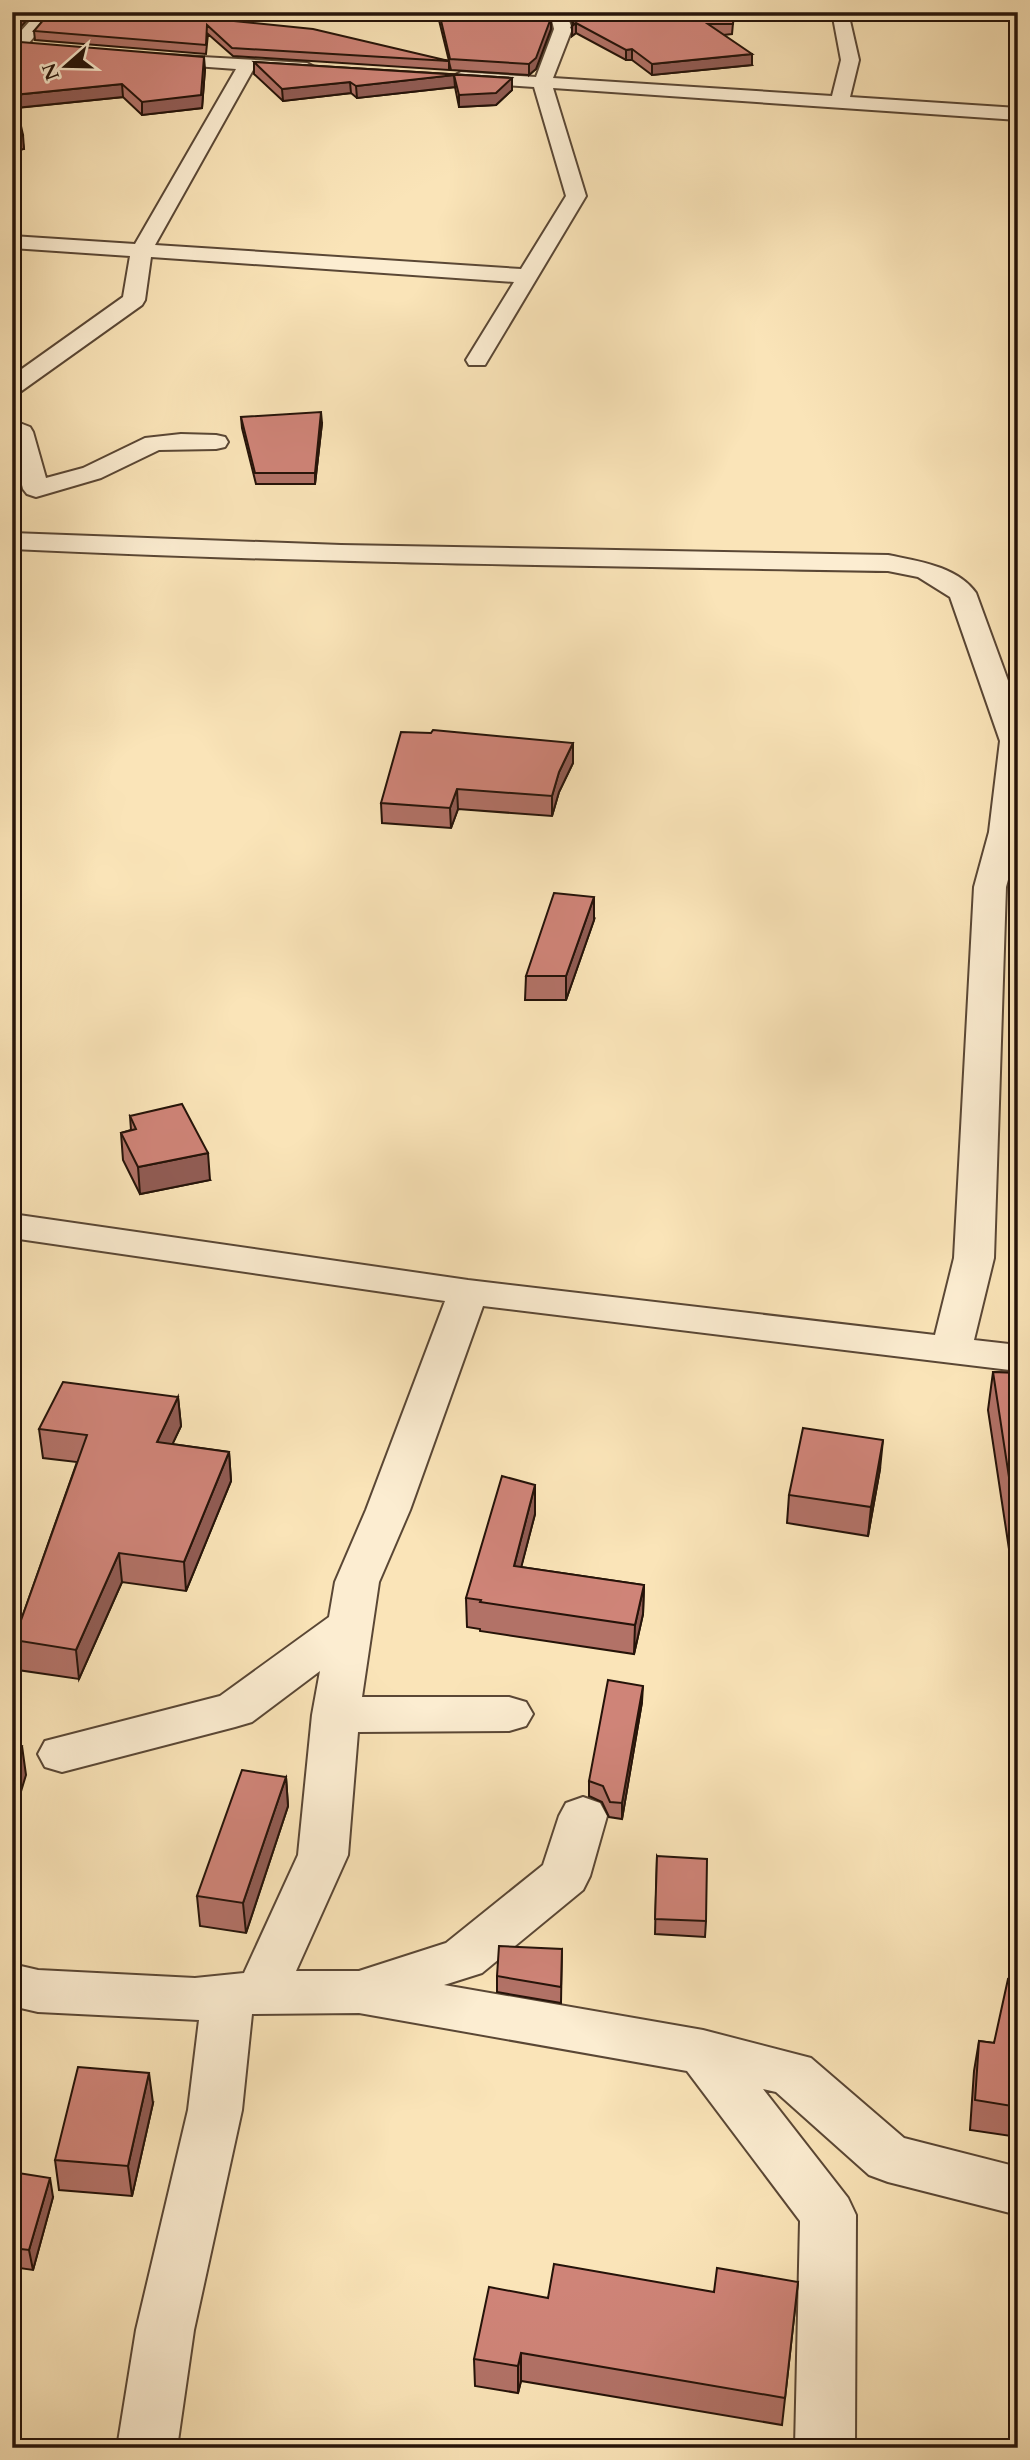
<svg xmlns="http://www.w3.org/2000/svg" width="1030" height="2460" font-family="Cardo,serif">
  <rect width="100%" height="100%" fill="#fae4b8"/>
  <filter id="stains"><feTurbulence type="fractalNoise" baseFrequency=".00286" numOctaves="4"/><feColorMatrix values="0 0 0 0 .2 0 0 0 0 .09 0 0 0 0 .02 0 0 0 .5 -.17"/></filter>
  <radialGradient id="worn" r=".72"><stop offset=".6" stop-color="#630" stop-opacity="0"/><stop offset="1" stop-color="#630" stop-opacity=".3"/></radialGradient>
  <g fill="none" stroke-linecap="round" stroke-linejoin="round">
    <defs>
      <path id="minor" d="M38,12H55L18,56L12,57V41Z
        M550,12H566L572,29L553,78L832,96L841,60L832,12H848L859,60L850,97L1018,108V120L553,88L586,196L485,365H469L466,360L514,282L151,257L145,300L142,305L20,392L12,394V376L123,297L130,256L12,248V236L135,244L236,69L154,63L148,62L145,58L148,54L307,63L316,68L307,73L253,70L155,245L521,269L566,196L534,87L461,82L452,77L461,72L536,77L554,29Z
        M12,420L30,427L33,432L46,478L83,468L145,438L181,434L216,435L225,437L228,442L225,447L216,449L159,450L101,478L36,497L27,494L23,489L12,445Z
        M12,533L341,545L888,555C917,561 957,566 976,593L1018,708V843L1006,887L994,1258L974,1340L1018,1345V1371L483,1306L410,1510L379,1582L362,1697H509L526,1702L533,1714L526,1726L509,1731L358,1732L348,1855L296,1971H359L446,1943L543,1865L559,1816L566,1803L583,1797L600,1803L607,1816L590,1876L583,1890L482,1973L444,1985L703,2030L811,2058L904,2138L1018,2167V2215L888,2182L869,2175L776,2092L763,2089L848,2198L856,2215L855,2448H795L800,2221L687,2071L359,2013L252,2014L242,2110L194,2330L177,2448H117L136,2330L188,2110L199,2020L38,2012L12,2006V1964L38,1970L195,1978L244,1973L298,1855L312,1715L320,1671L252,1722L235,1727L62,1772L45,1767L38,1754L45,1741L220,1696L329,1617L335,1582L366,1510L445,1301L12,1238V1214L468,1280L935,1335L954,1258L974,887L989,832L1000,741L950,597L918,577L888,571C596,566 304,563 12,549Z"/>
    </defs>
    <use href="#minor" stroke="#5a4735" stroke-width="4"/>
    <use href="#minor" fill="#fcedd1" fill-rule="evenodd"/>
  </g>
  <path fill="#b27267" stroke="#251309" stroke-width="2" d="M145,12L449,61L437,12H550L551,29L536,69L529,75L451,70L449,62V70L233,56L208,34L206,54L35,40L34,31Z
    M568,12H734L732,34L723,35L752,65L652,75L632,60H626L576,33L572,36L573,24Z
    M12,46L205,69L202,108L142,115L123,97L17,108L24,149L12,151Z
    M254,62L512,78V90L496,105L459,107L455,87L357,98L351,93L283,101L254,74Z
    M241,417L322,423L315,484H256L242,428Z
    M573,743V763L559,792L552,816L458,809L451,828L382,823L381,803Z
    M594,920L566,1000H525L526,976Z
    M130,1116L210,1180L140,1194L123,1160L121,1133L131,1130Z
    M993,1372L1018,1373V1550L1009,1549L988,1410Z
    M178,1397L181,1426L172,1444L229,1452L231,1481L186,1591L122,1582L79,1679L18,1670L14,1640L77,1462L43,1458L39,1429Z
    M880,1469L868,1536L787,1523L789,1495Z
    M535,1514L521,1567L644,1585L643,1614L634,1654L480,1631V1629L467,1627L466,1598Z
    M642,1702L622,1819L609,1817L602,1802L589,1796V1781Z
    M286,1777L288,1806L246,1933L200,1926L197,1896Z
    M657,1856L706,1921L705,1937L655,1934Z
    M562,1949L561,2003L497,1992V1976Z
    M1018,1981V2137L970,2130L974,2071L979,2041L994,2043Z
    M153,2103L132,2196L59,2190L55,2160Z
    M12,2172L53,2197L33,2270L12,2267Z
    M798,2282L782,2425L521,2381L518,2393L475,2386L474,2359L548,2298L714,2292Z"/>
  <path fill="#915c54" stroke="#251309" stroke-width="2" d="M22,12H34L12,37V23Z
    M551,18V29L536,69L529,75V64Z
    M576,23V33L572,36V26Z
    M632,49V60H626V50Z
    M752,54V65L652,75V64Z
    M204,57L205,69L202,108L142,115V102Z
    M454,75L455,87L357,98L356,86Z
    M512,78V90L496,105L459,107V95Z
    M350,82L351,93L283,101L282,89Z
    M122,84L123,97L15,108L14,95Z
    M23,135L24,149L12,151V137Z
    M321,412L322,423L315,484V473Z
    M573,743V763L559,792L552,816V796L559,772Z
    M457,789L458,809L451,828L450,808Z
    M594,897V920L566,1000V976Z
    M208,1153L210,1180L140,1194L138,1167Z
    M178,1397L181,1426L160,1471L157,1442Z
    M883,1440L880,1469L868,1536L871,1507Z
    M229,1452L231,1481L186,1591L184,1562Z
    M535,1485V1514L514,1595V1566Z
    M119,1553L122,1582L79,1679L76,1650Z
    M644,1585L643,1614L634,1654L635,1625Z
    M643,1686L642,1702L622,1819V1803Z
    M22,1746L26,1775L12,1821V1776Z
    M286,1777L288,1806L246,1933L243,1903Z
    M149,2073L153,2103L132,2196L128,2166Z
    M50,2178L53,2197L33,2270L29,2250Z
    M521,2353V2381L518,2393V2366Z"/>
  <path fill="#cf8478" stroke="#251309" stroke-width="2" d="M12,12H22L12,23Z
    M50,12H145L313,29L449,61L232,48L207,25L206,45L34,31Z
    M439,12H550L551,18L536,58L529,64L450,59Z
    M573,12H734L733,24H708L752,54L652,64L632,49L626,50L576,23L572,26L575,18Z
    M20,42L204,57L201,95L142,102L122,84L14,95L23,135L12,137V46Z
    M254,62L512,78L496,93L459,95L454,75L356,86L350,82L282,89Z
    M321,412L315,473H255L241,417Z
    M433,730L573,743L559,772L552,796L457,789L450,808L381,803L401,732L431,733Z
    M554,893L594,897L566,976H526Z
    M182,1104L208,1153L138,1167L121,1133L136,1129L130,1116Z
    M993,1372L1018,1373V1511L1014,1510Z
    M63,1382L178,1397L157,1442L229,1452L184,1562L119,1553L76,1650L14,1640L87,1435L39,1429Z
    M803,1428L883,1440L871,1507L789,1495Z
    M502,1476L535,1485L514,1566L644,1585L635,1625L480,1602L481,1600L466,1598Z
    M608,1680L643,1686L622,1803L610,1802L603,1786L589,1781Z
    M12,1745L22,1746L12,1776Z
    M242,1770L286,1777L243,1903L197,1896Z
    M657,1856L707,1859L706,1921L655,1919Z
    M499,1946L562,1949L561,1987L497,1976Z
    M1008,1979L1018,1981V2107L975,2100L979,2041L994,2043Z
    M78,2067L149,2073L128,2166L55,2160Z
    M12,2172L50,2178L29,2250L12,2248Z
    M554,2264L714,2292L717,2268L798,2282L785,2398L521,2353L518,2366L474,2359L489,2287L548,2298Z"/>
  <rect width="1030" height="2460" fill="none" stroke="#fae4b8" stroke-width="42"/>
  <rect x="14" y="14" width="1002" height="2432" fill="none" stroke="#251309" stroke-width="3.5"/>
  <rect x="21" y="21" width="988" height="2418" fill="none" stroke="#251309" stroke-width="2"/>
  <g transform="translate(66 66) rotate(250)" stroke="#fcedd1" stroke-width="5" paint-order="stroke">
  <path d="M0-5L12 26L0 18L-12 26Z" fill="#251309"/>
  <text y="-10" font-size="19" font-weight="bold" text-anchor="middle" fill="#251309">N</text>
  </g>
  <rect width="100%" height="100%" filter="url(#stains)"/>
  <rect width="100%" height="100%" fill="url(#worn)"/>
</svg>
